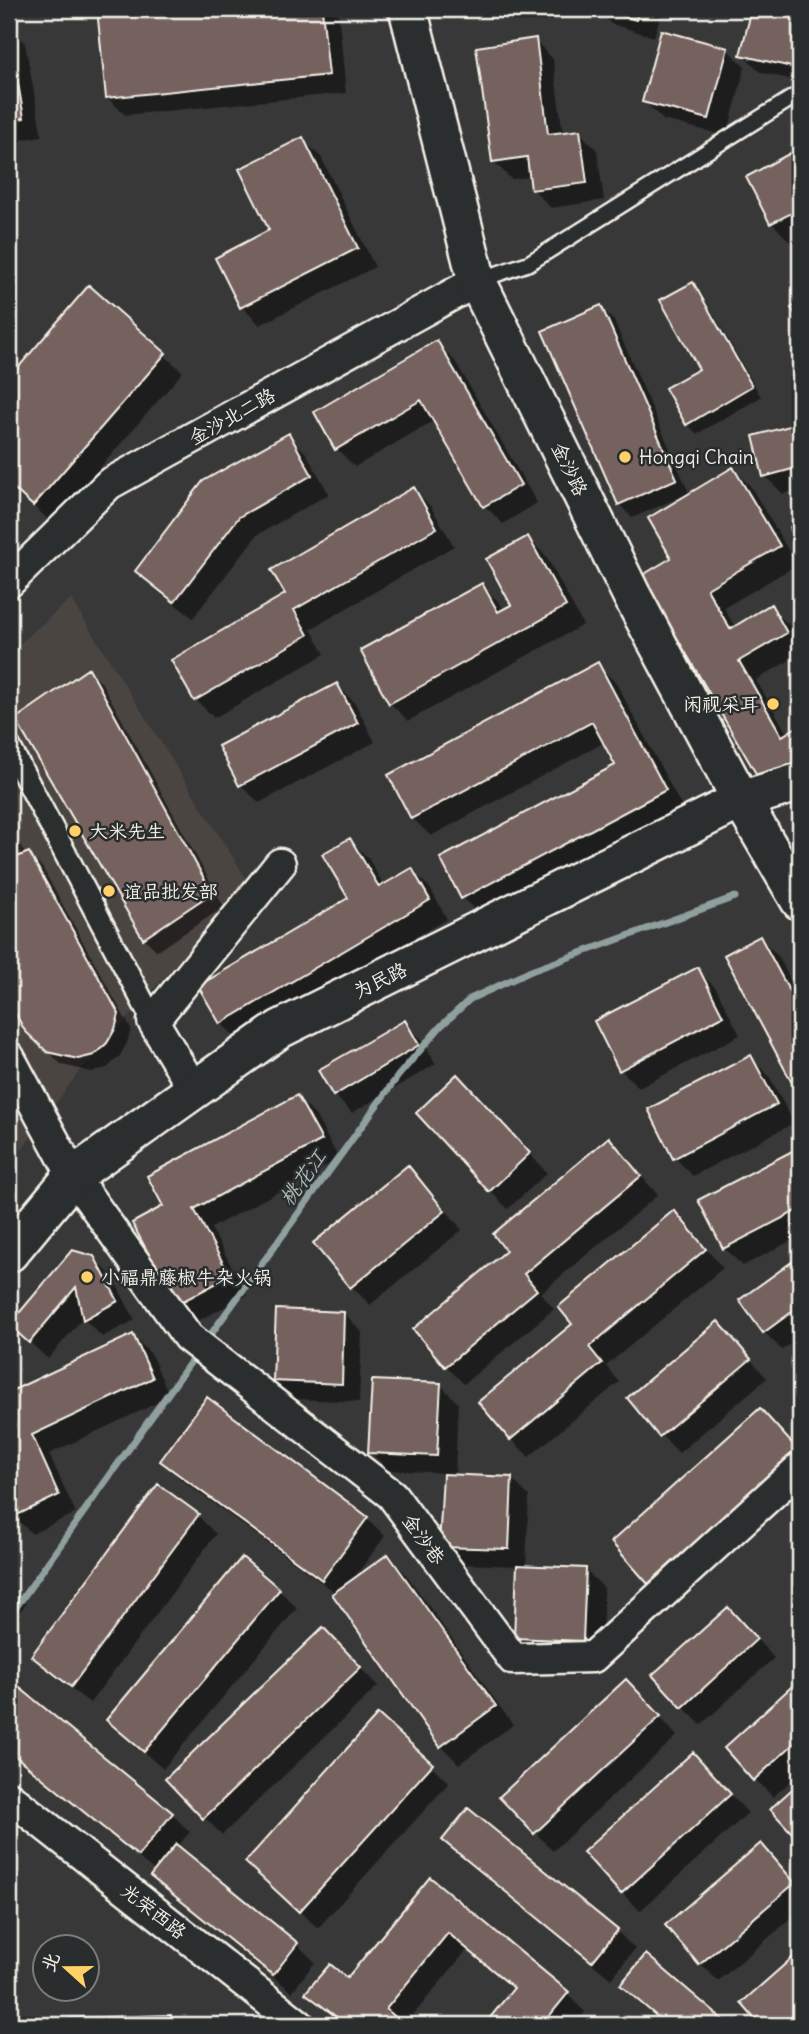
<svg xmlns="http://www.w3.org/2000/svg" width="809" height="2034" font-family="Delius,'LXGW WenKai TC',sans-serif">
  <rect width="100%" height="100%" fill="#393838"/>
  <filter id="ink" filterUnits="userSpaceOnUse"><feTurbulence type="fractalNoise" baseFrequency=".0143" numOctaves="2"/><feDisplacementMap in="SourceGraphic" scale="14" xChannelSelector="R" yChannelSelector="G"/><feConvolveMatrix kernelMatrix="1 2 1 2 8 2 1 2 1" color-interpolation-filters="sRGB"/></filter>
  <g filter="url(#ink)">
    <path fill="#4b4543" d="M71,599L249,883L78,1073L9,1167V653Z"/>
    <path fill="#0007" d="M98,9H338L346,93L125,115L107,97Z
      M484,9H526L489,14Z
      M596,9H663L654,37L611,24Z
      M753,9H800V82L760,72L742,54Z
      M9,27L25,43L42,136L9,142Z
      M535,40L553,59L563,134L579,132L597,150L604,200L551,208L533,189L531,177L511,179L493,161Z
      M727,49L745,67L727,136L663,120L644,101Z
      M302,139L321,157L375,267L260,325L242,307L271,231Z
      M800,150V236L790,242L772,223L748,178Z
      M692,284L702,294L761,397L697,434L687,424L701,370Z
      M89,288L183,372L52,523L9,484V380Z
      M601,307L614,321L690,495L733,469L751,487L797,565L724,608L735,627L770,607L789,625L800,645V654L756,680L788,735L800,727V791L674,559L687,494L632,518L619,504Z
      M437,343L455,361L537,503L503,524L485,506L435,420L355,467L337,449Z
      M800,425V489L783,494L765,476L755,437Z
      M288,435L306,453L329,494L257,535L193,618L155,589L137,571Z
      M413,489L431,507L454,546L311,629L325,654L214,718L196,700L173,661L287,595Z
      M528,538L546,556L583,625L408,721L390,703L482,585L500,603L504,611L514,605Z
      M598,665L616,683L683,809L481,916L463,898L442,859L617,766L605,742L431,836L412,818Z
      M89,670L102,683L224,907L157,951L144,938L17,720Z
      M337,685L355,703L375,742L259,803L241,785Z
      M9,825L26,855L29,854L42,867L131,1029L127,1043L120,1056L107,1068L92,1072L62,1065L26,1029L9,998Z
      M350,840L368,858L384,886L412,870L430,888L447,919L239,1041L221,1023L200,987L351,899Z
      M760,938L778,956L800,998V1095L727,956Z
      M697,970L716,988L740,1035L639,1088L621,1070Z
      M404,1022L422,1040L436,1064L352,1113L334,1095Z
      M751,1058L769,1076L794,1123L693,1176L675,1158Z
      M475,1094L547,1173L508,1209L490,1191Z
      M297,1097L315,1115L339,1159L211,1228L247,1295L196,1322L178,1304L165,1207Z
      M609,1139L658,1195L541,1293L554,1309L464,1384L446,1366Z
      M800,1148V1236L743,1266L724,1248L700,1201Z
      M408,1167L426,1185L462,1230L370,1305L352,1287L315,1243Z
      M674,1212L723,1268L606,1366L619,1382L529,1457L511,1439L574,1324Z
      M93,1257L112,1276L135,1320L102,1337L83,1318L48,1359L11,1325Z
      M800,1258V1337L782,1350L764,1332L741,1300Z
      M344,1313L362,1332L359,1402L293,1399L274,1381Z
      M718,1323L767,1378L679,1453L661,1435Z
      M133,1336L151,1354L170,1397L49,1454L76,1513L32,1534L14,1516L9,1504V1394Z
      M440,1384L458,1403L455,1476L511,1478L529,1496L526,1567L586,1570L604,1588L601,1658L534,1656L516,1637L519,1566L459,1564L441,1546L444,1473L388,1470L370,1452Z
      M778,1428L800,1453V1482L667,1601L613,1542Z
      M162,1460L367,1518L385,1536L352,1581L388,1556L406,1574L513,1725L459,1764L441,1746L336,1593L180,1479Z
      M158,1486L198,1516L216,1534L90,1703L51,1674L33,1656Z
      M9,1587L26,1604L9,1626Z
      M279,1590L297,1608L163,1769L108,1720Z
      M746,1627L774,1658L701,1725L683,1707Z
      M341,1648L378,1686L222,1835L204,1817Z
      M9,1681L172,1814L190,1832L177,1847L297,1944L315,1962L292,1992L171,1894L153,1876L156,1872L9,1752Z
      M800,1682V1773L773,1797L755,1779Z
      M644,1699L677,1736L553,1851L501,1797Z
      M431,1765L449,1783L318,1928L265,1880Z
      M711,1773L748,1813L640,1911L622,1893Z
      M444,1840L617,1931L635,1949L611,1979L462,1858Z
      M761,1845L800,1889V1911L718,1981L700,1963Z
      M430,1880L567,1994L585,2012L574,2025H486L515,1990L467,1950L405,2025H344L308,1992L347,1980Z
      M800,1954V2025H763L744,2003Z
      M646,1957L726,2025H666L640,2003L622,1985Z
      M171,2017L179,2025H72V2020Z"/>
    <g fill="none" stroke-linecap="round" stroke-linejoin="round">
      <path stroke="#8fa09f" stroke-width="7" d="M206,1341L398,1076L440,1027L470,999L531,971L735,897
        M9,1617L197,1353"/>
    </g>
    <path fill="#75625e" stroke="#f4f1e8" stroke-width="2" d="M97,9H322L329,75L106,98Z
      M600,9H639L636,20Z
      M752,9H800V69L740,55Z
      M661,30L728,48L709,119L642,102Z
      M9,32L24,118L9,121Z
      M536,38L548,134L580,130L587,183L531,190L527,157L492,162L476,47Z
      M303,137L358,248L240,308L215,258L269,230L239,169Z
      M800,148V209L770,224L746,177Z
      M693,282L752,386L686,425L665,388L699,369L660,300Z
      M89,285L166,353L33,506L9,484V378Z
      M800,302V321L791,308Z
      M601,305L677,479L618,505L542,331Z
      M437,340L521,485L483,507L421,400L335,450L314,412Z
      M800,423V467L763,477L753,436Z
      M289,433L312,475L239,517L174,602L135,571L203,481Z
      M733,467L780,546L707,589L730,629L771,604L787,633L739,661L782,736L800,725V762L762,784L641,576L671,558L648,518Z
      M414,487L437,528L294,610L308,635L194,701L171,660L285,594L271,570Z
      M800,524V564L790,527Z
      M528,536L566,606L389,704L360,650L482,583L498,612L511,605L486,559Z
      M598,662L666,790L461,899L440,858L615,765L592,722L411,819L388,775Z
      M89,668L212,893L143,939L15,719Z
      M337,683L358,723L239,786L218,746Z
      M350,838L379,887L412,868L430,900L220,1024L198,986L348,898L322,854Z
      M29,852L119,1014L115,1029L107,1043L94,1055L78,1059L47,1052L25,1031L9,1002V860Z
      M760,936L800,1011V1098L724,955Z
      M698,967L723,1016L619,1071L594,1021Z
      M405,1020L419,1045L333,1096L318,1070Z
      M751,1055L777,1104L673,1159L648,1109Z
      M457,1074L530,1153L489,1192L416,1113Z
      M297,1095L322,1140L194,1209L230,1276L176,1305L132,1223L163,1206L147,1176Z
      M609,1137L641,1176L524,1274L537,1290L445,1367L413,1329L506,1251L493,1234Z
      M800,1147V1209L723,1249L698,1200Z
      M408,1165L445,1211L350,1288L313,1243Z
      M674,1210L706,1249L589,1347L602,1363L510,1440L478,1402L572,1324L558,1307Z
      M72,1250L94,1256L118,1301L83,1320L76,1287L29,1343L9,1325Z
      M800,1256V1306L763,1333L739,1300Z
      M276,1309L344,1312L342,1384L273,1381Z
      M718,1321L751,1359L659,1437L627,1398Z
      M133,1334L153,1378L32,1435L59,1495L13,1517L9,1509V1392Z
      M372,1380L441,1383L437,1456L368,1453Z
      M207,1397L368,1517L322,1580L160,1461Z
      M760,1408L798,1450L648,1584L611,1542Z
      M443,1474L512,1477L509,1549L439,1547Z
      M158,1484L199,1514L71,1687L31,1656Z
      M388,1554L496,1706L440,1747L332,1594Z
      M242,1557L280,1589L144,1752L106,1720Z
      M517,1565L586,1568L583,1641L514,1638Z
      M728,1607L757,1639L682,1708L652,1675Z
      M323,1627L361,1667L203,1819L165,1779Z
      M9,1679L173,1813L138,1856L9,1751Z
      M626,1679L661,1716L534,1834L499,1797Z
      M800,1679V1738L753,1781L724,1748Z
      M378,1714L433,1764L299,1912L245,1862Z
      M693,1752L731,1794L621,1894L583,1852Z
      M800,1782V1842L770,1809Z
      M468,1808L618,1930L592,1962L442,1840Z
      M761,1843L795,1883L699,1965L665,1925Z
      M176,1844L298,1943L273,1975L150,1876Z
      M430,1877L569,1992L542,2025H484L514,1988L448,1933L386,2009L405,2025H347L305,1993L330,1964L347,1978Z
      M800,1951V2020L794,2025H760L741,2003Z
      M646,1954L729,2025H667L620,1985Z
      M171,2015V2025H70V2018Z"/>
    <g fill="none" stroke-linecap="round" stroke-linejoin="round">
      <defs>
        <path id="service" d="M479,280L529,263L800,93"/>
        <path id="pedestrian" d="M9,746L153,1021"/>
        <path id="minor" d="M9,582L109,484L477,281
          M9,1057L73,1176L188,1337L392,1495L513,1659L593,1657L800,1468
          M194,1090L153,1021L280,864
          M9,1797L299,2025"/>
        <path id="tertiary" d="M408,9L477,281L631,594L741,800L800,901
          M9,1253L73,1176L280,1029L741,800L800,782"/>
      </defs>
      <use href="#service" stroke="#f4f1e8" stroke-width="19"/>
      <use href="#pedestrian" stroke="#f4f1e8" stroke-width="26"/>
      <use href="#minor" stroke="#f4f1e8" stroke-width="35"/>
      <use href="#tertiary" stroke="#f4f1e8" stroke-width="42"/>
      <use href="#service" stroke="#2a2d2e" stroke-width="14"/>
      <use href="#pedestrian" stroke="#2a2d2e" stroke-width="21"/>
      <use href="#minor" stroke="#2a2d2e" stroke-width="30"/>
      <use href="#tertiary" stroke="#2a2d2e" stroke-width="37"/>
    </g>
  </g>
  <g fill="#ffd166" stroke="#2a2d2e" stroke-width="2.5">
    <circle cx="625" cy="457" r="7"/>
    <circle cx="773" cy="704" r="7"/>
    <circle cx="75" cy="831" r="7"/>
    <circle cx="109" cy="891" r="7"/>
    <circle cx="87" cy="1277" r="7"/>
  </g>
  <g text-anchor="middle" stroke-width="5" stroke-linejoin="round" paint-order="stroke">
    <g font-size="19" fill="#f4f1e8" stroke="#2a2d2e">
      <text transform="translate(232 416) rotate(-29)" y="7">金沙北二路</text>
      <text transform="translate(570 469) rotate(64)" y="7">金沙路</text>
      <text transform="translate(380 980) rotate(-26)" y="7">为民路</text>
      <text transform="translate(424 1539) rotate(54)" y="7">金沙巷</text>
      <text transform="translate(154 1911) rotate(38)" y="7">光荣西路</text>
    </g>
    <g font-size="19" fill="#f4f1e8" stroke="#2a2d2e" text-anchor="start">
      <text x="639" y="464">Hongqi Chain</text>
      <text x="759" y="711" text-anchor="end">闲视采耳</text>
      <text x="89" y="838">大米先生</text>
      <text x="123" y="898">谊品批发部</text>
      <text x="101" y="1284">小福鼎藤椒牛杂火锅</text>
    </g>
    <g font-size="21" font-style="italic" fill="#b1bbb7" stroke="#2a2d2e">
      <text transform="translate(303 1178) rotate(-54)" y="7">桃花江</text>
    </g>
  </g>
  <rect width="809" height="2034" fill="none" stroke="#2a2d2e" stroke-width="35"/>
  <rect x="18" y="18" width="774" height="1999" fill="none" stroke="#f4f1e8" stroke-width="2.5" filter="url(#ink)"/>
  <g transform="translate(66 1968) rotate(291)"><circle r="33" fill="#2a2d2e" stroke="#7b7b78" stroke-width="2"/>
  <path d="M0-5L12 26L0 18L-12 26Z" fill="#ffd166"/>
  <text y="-10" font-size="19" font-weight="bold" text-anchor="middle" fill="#f4f1e8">北</text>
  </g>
</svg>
